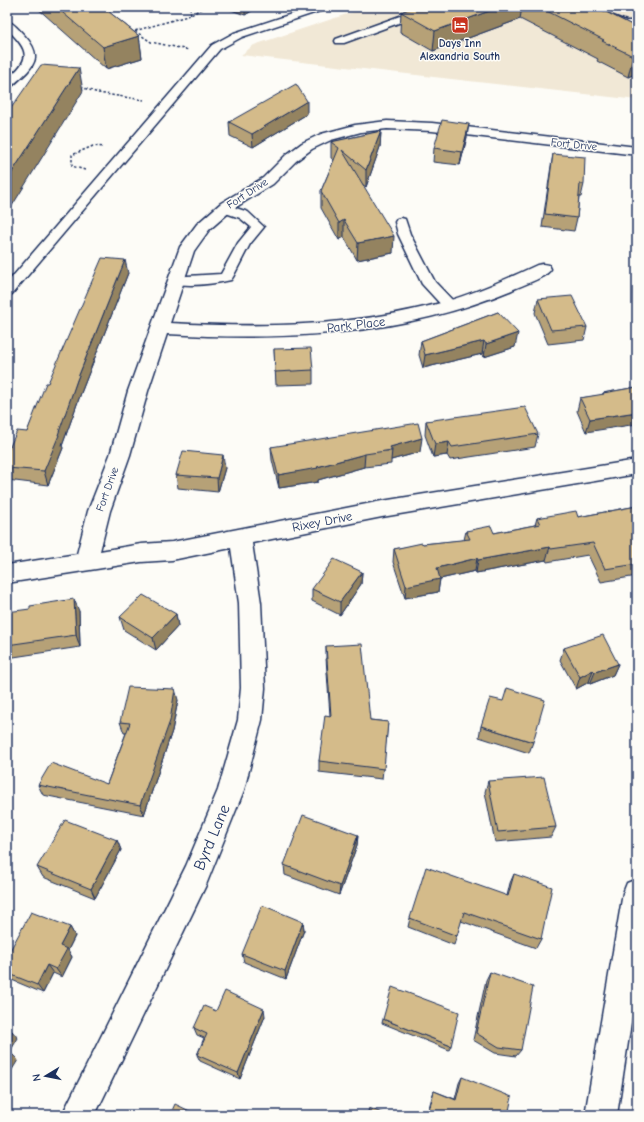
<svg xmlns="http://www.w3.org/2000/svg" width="644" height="1122" font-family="'Comic Neue',sans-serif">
  <rect width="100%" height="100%" fill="#fdfcf7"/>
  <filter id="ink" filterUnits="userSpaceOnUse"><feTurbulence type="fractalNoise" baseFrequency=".025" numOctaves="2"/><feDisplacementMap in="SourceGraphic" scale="8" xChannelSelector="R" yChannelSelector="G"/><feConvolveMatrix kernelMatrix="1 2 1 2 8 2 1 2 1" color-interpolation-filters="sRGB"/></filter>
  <g filter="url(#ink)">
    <path fill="#f1e8d6" d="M368,7H637V100L241,55L254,45Z"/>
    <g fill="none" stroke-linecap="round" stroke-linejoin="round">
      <defs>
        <path id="service" d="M313,7H328L326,9L242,37L220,49L12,294L7,295V283L212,45L234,33Z
          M425,7H439L437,9L344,43H336L335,41L336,39Z
          M576,7H590L626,21H637V27L622,26L578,9Z
          M7,21C14,23 19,30 24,35C47,60 30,69 11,87L7,88V79C31,59 30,51 7,29Z
          M224,204L248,212L264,227L250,244L233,277L231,280C213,284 189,287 171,283L169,280L171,277L221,274L238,243L251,227L240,218L220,211L218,208L220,205Z
          M401,218L405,219L410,234L435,282L455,303L457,306L455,309L450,310L445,309L422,284L398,234L395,222L397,219Z"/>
        <path id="minor" d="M387,121L432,123L637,147V155L432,131L387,129L361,132L331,140L312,149L296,161L273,184L233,209L209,230L194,251L170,323C262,328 355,327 444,302C476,293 507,279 537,265L543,264L549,265L551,269C546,278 522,285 512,290C402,336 284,341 167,334L148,391L130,455L110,511L100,551L141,544L172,542L382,501L637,460V474L382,517L252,543L261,603L265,688L262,720L244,790L206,885L95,1115H62L186,866L218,790L238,720L241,688L239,603L231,548L172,560L141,562L7,583V565L77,554L88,511L110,455L128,391L180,247L197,224L221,203L263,178L286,155L302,143L321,134L355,125Z
          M637,879V983L617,1115H585L623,893L627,883Z"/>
      </defs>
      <use href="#service" stroke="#1b2f5e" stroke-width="3"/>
      <use href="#minor" stroke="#1b2f5e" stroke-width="3"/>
      <path stroke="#1b2f5e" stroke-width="1.5" stroke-dasharray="2.5 2" stroke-linecap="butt" d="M190,7L191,15
        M135,31L151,42L189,50
        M131,32L191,15L204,7
        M81,87L98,93L144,100
        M85,170L72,166V155L93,146L104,147"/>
      <use href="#service" fill="#fdfcf7" fill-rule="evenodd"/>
      <use href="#minor" fill="#fdfcf7" fill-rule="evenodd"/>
    </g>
    <path fill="#b6a177" stroke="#1b2f5e" d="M36,7H103L139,36L142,58L106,69Z
      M223,7H258L245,15Z
      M414,7H596L636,27L637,26V73L628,77L597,61L598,59L520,19L433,51L400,32L401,12Z
      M307,114L253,147L230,136L229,122Z
      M381,131L380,147L366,187L362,184L393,253L357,260L344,237L339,240L321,208V191L334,160L331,158V142Z
      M467,137L460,165L433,162L434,148Z
      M553,154L584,184L581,197H579L577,218L574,231L542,227L551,166Z
      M637,194V205L634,203Z
      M128,273L81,393L62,446L63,448L48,485L7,480V453L27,432L48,383Z
      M538,299L587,327L584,340L548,344L535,313Z
      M498,312L515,347L484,357L482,354L423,368L419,355L421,341Z
      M274,349L313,370V384L276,385Z
      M637,387L586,432L577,411L580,398L602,395L603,393Z
      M426,421L538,434L535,447L450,460L447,455L433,457L425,435Z
      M271,447L420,452L391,460V464L364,467L318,480V482L279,488L272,460Z
      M225,468L218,492L178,488L176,475Z
      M637,506V576L601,582L588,555L547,562L546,560L476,573L475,571L440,579L438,592L405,598L393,562L394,549L423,544L464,540L466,531L494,533L535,525L537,518L578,517Z
      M362,572L361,584L340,615L312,601V589Z
      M79,611L80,647L7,658V612Z
      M176,614L178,626L156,650L124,630L120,617Z
      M326,646L370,720L388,722L382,779L319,772V761L330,716L326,658Z
      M564,648L618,664L613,675L590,684L589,682L576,689L560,660Z
      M178,700L172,731L144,815L43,795L38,785L107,784L126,733H124L120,722Z
      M481,726L533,742L529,753L479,737Z
      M488,781L556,827L551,837L495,842L485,792Z
      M358,835L357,845L339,895L285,875L284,865Z
      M117,840L121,850L95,898L43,877L37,867Z
      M514,874L541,939L536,948L461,921L454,945L408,927L410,918L507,896L510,883Z
      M303,922L304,930L286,979L244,962L242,954Z
      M70,927L75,936L68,950L72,957L62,977L53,973L43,993L7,978V956Z
      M490,972L521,1050L516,1056L495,1053L473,1040L486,980Z
      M216,1011L265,1016L240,1079L200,1061L197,1055L204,1038L197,1035L194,1028Z
      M383,1019L451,1046L449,1050L382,1023Z
      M462,1077L508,1115H427L432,1097L434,1091L455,1099L459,1083Z"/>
    <path fill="#948361" stroke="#1b2f5e" d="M245,7H258L245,15Z
      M500,7H522L520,19L433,51L435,31Z
      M139,36L142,58L106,69L103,47Z
      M637,55V73L628,77L633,56Z
      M79,68L83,91L7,214V180Z
      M307,101V114L253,147L252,134Z
      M469,124L467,137L460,165L462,152Z
      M381,131L380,147L366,187V170Z
      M344,220V237L339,240V223Z
      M394,236L393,253L357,260L358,243Z
      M125,260L128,273L81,393L62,446L63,448L48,485L44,471L77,380Z
      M518,333L515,347L484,357L486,344Z
      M484,341L482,354L423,368L425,355Z
      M637,412V424L586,432L590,419Z
      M422,438L420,452L391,460L392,450L390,447Z
      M449,442L447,455L433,457L435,444Z
      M365,454L364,467L318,480V482L279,488L278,475L317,467Z
      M223,455L225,468L218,492L217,478Z
      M550,547L546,560L476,573L478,560Z
      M477,558L475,571L440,579L438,592L405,598L406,586L437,568Z
      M362,572L361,584L340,615V602Z
      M74,599L79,611L80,647L76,635Z
      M176,614L178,626L156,650L153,638Z
      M618,664L613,675L590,684L595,672Z
      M593,670L589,682L576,689L580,677Z
      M175,689L178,700L172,731L144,815L140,805Z
      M358,835L357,845L339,895L340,886Z
      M117,840L121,850L95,898L91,889Z
      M303,922L304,930L286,979L285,971Z
      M70,927L75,936L68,950L72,957L62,977L56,969L60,946Z
      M47,965L53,973L43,993L37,985Z
      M264,1009L265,1016L240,1079L238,1073Z
      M12,1031L18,1038L8,1055L7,1054V1039Z
      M11,1053L18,1060L7,1078V1059Z"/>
    <path fill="#d4bb8a" stroke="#1b2f5e" d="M56,7H103L139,36L103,47Z
      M414,7H500L435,31L401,12Z
      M539,7H596L636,27L637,26V55L633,56L602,41L604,40Z
      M41,65L79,68L7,180V114Z
      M296,84L307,101L252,134L229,122Z
      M442,120L469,124L462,152L434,148Z
      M381,131L366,170L342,150L394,236L358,243L344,220L339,223L321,191L339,148L331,142Z
      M553,154L585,157L584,184H580L577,218L545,214Z
      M102,258L125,260L77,380L58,435H59L44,471L7,468V453L17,431L27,432L46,383H48Z
      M572,296L587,327L551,330L538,299Z
      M498,312L518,333L486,344L484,341L425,355L421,341Z
      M311,348L313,370L275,372L274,349Z
      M637,387V412L590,419L580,398L604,394L603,393Z
      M525,407L538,434L452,447L449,442L435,444L426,421Z
      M418,423L422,438L390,447L392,450L365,454L317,467L318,468L278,475L271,447Z
      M183,451L223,455L217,478L176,475Z
      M637,506V564L605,569L593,543L551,549L550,547L478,560L477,558L437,568L440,579L406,586L394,549L422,543L423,544L470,539L466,531L491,526L494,533L540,524L537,518L576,511L578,517Z
      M334,559L362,572L340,602L312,589Z
      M143,595L176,614L153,638L120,617Z
      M74,599L76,635L7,645V612L30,609V606Z
      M603,635L618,664L595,672L593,670L580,677L564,648Z
      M362,644L370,720L388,722L384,769L319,761L325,715L331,716L326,646Z
      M128,687L175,689L170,721L140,805L38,785L51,763L107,784L130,723L120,722Z
      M507,688L545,700L533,742L481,726L490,698L503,701Z
      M544,777L556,827L498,832L488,781Z
      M303,815L358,835L340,886L284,865Z
      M65,820L117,840L91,889L37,867Z
      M426,867L508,896L514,874L552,887L541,939L464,912L457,936L410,918Z
      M262,905L303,922L285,971L242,954Z
      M31,912L70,927L60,946L67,949L56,969L47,965L37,985L7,973V956Z
      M490,972L533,987L521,1050L499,1047L476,1033Z
      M392,987L459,1012L451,1046L383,1019Z
      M225,991L264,1009L238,1073L197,1055L207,1034L194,1028L204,1006L216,1011Z
      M7,1029L12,1031L7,1039Z
      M7,1052L11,1053L7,1059Z
      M462,1077L512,1097L508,1115H428L434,1091L456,1100Z
      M175,1104L198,1115H170Z
      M369,1108L387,1115H367Z"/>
  </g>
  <defs>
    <symbol id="hotel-square" viewBox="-11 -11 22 22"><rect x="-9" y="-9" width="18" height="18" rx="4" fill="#c8321e" stroke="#fdfcf7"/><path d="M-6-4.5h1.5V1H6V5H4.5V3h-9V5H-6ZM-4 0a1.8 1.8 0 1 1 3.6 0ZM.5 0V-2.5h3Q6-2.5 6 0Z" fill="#fff"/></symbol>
  </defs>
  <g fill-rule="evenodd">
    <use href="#hotel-square" x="450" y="15" width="20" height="20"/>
  </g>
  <g text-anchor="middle" stroke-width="3" stroke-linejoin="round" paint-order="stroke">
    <g font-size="11" font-weight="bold" fill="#1b2f5e" stroke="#fdfcf7">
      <text x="460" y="47">Days Inn<tspan x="460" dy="13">Alexandria South</tspan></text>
    </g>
    <g font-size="11" fill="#1b2f5e" stroke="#fdfcf7">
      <text transform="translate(574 144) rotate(6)" y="4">Fort Drive</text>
      <text transform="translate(247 193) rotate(-33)" y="4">Fort Drive</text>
      <text transform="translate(107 489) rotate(-70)" y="4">Fort Drive</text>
    </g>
    <g font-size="13" fill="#1b2f5e" stroke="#fdfcf7">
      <text transform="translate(356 324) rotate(-7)" y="5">Park Place</text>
      <text transform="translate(322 521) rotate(-11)" y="5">Rixey Drive</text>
    </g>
    <g font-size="16" fill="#1b2f5e" stroke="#fdfcf7">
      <text transform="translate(211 837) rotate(-67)" y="6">Byrd Lane</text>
    </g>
  </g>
  <rect width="644" height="1122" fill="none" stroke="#fdfcf7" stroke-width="24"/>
  <rect x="12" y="12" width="620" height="1098" fill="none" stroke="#1b2f5e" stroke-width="1.5" filter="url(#ink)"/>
  <g transform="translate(46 1076) rotate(260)" stroke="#fdfcf7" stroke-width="3" paint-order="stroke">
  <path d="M0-3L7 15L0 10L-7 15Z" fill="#1b2f5e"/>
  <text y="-6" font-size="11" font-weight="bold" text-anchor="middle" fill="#1b2f5e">N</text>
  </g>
</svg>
